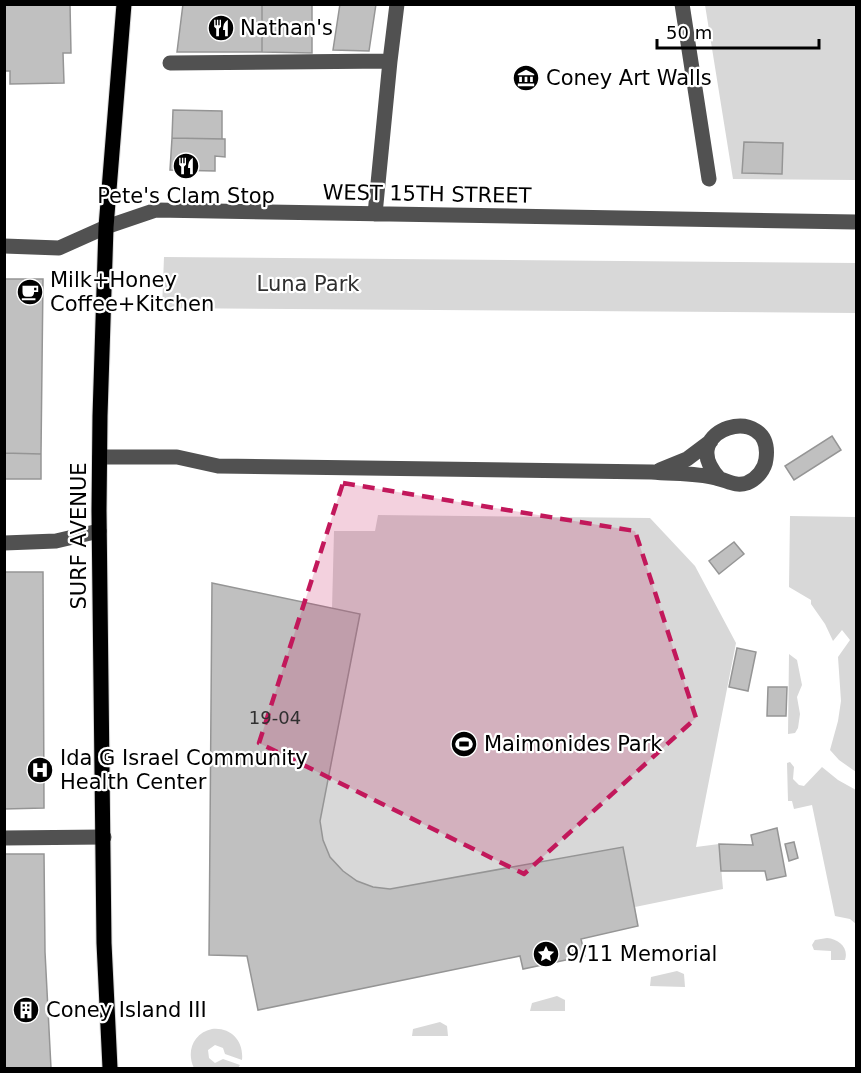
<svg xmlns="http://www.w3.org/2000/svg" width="861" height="1073" font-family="'DejaVu Sans',sans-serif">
  <rect width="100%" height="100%" fill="#fff"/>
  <path fill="#d8d8d8" d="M705,5H856V180L733,179Z
    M164,257L856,263V313L162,308Z
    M378,515L650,518L695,566L736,643L696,847L719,844L723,889L635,907L638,926L581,939L585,956L523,969L520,956L258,1010L247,956L209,955L212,583L332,609L334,531H375Z
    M790,516L856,517V772L839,760L830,750L838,721L841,701L838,657L850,640L842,630L833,641L825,624L811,604V600L789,587Z
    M789,654L797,660L802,685L797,697L800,714L798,728L795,733L788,734Z
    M790,762L794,767L793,779L799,785L804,786L822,767L838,780L856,790V924L850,919L835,916L812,805L794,809L792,801H788L787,763Z
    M827,938C839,939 849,948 845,960H831V951L814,950L812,945L815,940Z
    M677,971L684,974L685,987L650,986L651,977Z
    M557,996L565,1000V1011H530L532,1003Z
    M440,1022L447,1026L448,1036H412L413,1029Z
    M212,1029C231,1027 244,1041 242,1060L225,1054L223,1048L215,1045L208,1050L209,1058L215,1063L223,1059L240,1065L238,1068H194C186,1052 193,1033 212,1029Z"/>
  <path fill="#c0c0c0" stroke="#959595" stroke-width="1.5" d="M4,4H70L71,53H63L64,83L10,84V71H4Z
    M183,4H262V52H177Z
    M262,4H312V53L262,52Z
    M340,4H376L369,51L333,50Z
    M173,110L222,111V139L172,138Z
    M172,138L225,139V157L215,156V171L170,170Z
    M744,142L783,143L782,174L742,173Z
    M4,279H43L41,454L4,453Z
    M832,436L841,450L794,480L785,466Z
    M4,453L41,454V479H4Z
    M734,542L744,554L719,574L709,561Z
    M4,572H43L44,808L4,809Z
    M212,583L360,614L320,821L323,840L330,857L343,871L357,881L373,887L390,889L623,847L638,926L581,939L585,956L523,969L520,956L258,1010L247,956L209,955Z
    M737,648L756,652L748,691L729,687Z
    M768,687H787L786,716H767Z
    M777,828L786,876L767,880L765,871H721L719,844L753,845L751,835Z
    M794,842L798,858L789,861L785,844Z
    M4,854H44L45,952L51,1068H4Z"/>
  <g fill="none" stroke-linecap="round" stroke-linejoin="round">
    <defs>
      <path id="major" d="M110,1068L104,943L99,511L100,416L106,227L124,4"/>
    </defs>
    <use href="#major" stroke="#dbdbdb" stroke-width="17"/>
    <path stroke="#515151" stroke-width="15" d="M682,4L709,179
      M170,63L390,61
      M375,214L390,61L397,4
      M4,246L59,248L106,227L156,210L856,222
      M100,457H177L218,466L652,472C672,474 696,473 716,478C727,480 735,487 747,483C757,479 765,469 766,459C774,401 673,428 719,478
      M660,470L687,459L711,441
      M4,543L56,541L99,531
      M4,838L104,837"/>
    <use href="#major" stroke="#000" stroke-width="15"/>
  </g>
  <path fill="#c2185b" fill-opacity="0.2" stroke="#c2185b" stroke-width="4.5" stroke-dasharray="12 8" stroke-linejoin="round" d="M343,483L635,531L696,718L524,874L259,743Z"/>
  <defs>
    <symbol id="restaurant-disc" viewBox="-11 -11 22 22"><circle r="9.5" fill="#000" stroke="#fff"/><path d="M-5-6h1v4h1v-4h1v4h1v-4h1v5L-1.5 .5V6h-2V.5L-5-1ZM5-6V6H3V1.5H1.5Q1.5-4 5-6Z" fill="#fff"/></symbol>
    <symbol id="museum-disc" viewBox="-11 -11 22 22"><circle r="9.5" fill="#000" stroke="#fff"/><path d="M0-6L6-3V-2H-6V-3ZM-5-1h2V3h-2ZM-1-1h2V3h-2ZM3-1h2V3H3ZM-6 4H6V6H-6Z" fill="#fff"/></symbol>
    <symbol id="cafe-disc" viewBox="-11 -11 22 22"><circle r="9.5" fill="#000" stroke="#fff"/><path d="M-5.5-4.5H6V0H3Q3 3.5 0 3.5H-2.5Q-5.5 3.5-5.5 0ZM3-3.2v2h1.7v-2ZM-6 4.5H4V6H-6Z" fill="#fff"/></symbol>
    <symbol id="stadium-disc" viewBox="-11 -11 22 22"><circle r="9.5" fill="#000" stroke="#fff"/><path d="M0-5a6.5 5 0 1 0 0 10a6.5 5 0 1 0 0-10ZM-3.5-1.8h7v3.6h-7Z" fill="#fff"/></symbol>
    <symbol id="hospital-disc" viewBox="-11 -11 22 22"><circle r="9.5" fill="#000" stroke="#fff"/><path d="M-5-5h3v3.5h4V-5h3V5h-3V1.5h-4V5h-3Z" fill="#fff"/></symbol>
    <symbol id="sight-disc" viewBox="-11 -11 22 22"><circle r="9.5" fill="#000" stroke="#fff"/><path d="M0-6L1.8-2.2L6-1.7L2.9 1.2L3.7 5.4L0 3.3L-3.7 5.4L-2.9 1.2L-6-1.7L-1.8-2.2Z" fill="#fff"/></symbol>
    <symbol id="building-disc" viewBox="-11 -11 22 22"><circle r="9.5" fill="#000" stroke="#fff"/><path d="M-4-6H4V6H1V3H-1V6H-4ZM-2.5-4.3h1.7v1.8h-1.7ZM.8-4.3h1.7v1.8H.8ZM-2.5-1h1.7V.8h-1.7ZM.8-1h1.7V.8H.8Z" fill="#fff"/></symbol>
  </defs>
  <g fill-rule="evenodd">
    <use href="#restaurant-disc" x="206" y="13" width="30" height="30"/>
    <use href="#museum-disc" x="511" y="63" width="30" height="30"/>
    <use href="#restaurant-disc" x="171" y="151" width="30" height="30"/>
    <use href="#cafe-disc" x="15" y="277" width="30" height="30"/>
    <use href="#stadium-disc" x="449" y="729" width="30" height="30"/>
    <use href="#hospital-disc" x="25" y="755" width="30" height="30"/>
    <use href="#sight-disc" x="531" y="939" width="30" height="30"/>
    <use href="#building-disc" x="11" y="995" width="30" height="30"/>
  </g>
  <g text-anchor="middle" stroke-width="4.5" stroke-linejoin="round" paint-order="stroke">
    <g font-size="18" fill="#303030">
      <text x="275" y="724">19-04</text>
    </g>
    <g font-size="21" fill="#000" stroke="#fff" text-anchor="start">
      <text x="240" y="35">Nathan's</text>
      <text x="546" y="85">Coney Art Walls</text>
      <text x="186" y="203" text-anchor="middle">Pete's Clam Stop</text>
      <text x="50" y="287">Milk+Honey<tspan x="50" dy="24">Coffee+Kitchen</tspan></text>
      <text x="484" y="751">Maimonides Park</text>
      <text x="60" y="765">Ida G Israel Community<tspan x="60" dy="24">Health Center</tspan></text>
      <text x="566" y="961">9/11 Memorial</text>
      <text x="46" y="1017">Coney Island III</text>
    </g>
    <g font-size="21" fill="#000" stroke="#fff">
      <text transform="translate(427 194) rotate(1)" y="7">WEST 15TH STREET</text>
      <text transform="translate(79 536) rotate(-90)" y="7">SURF AVENUE</text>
    </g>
    <g font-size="21" fill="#2f2f2f" stroke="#fff">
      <text x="308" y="291">Luna Park</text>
    </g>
  </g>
  <rect width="861" height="1073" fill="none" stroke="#000000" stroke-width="12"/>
  <path d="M657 39v9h162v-9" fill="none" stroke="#000000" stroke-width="3"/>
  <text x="666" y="39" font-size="18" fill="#000000" stroke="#ffffff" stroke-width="4.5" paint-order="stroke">50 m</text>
</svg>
